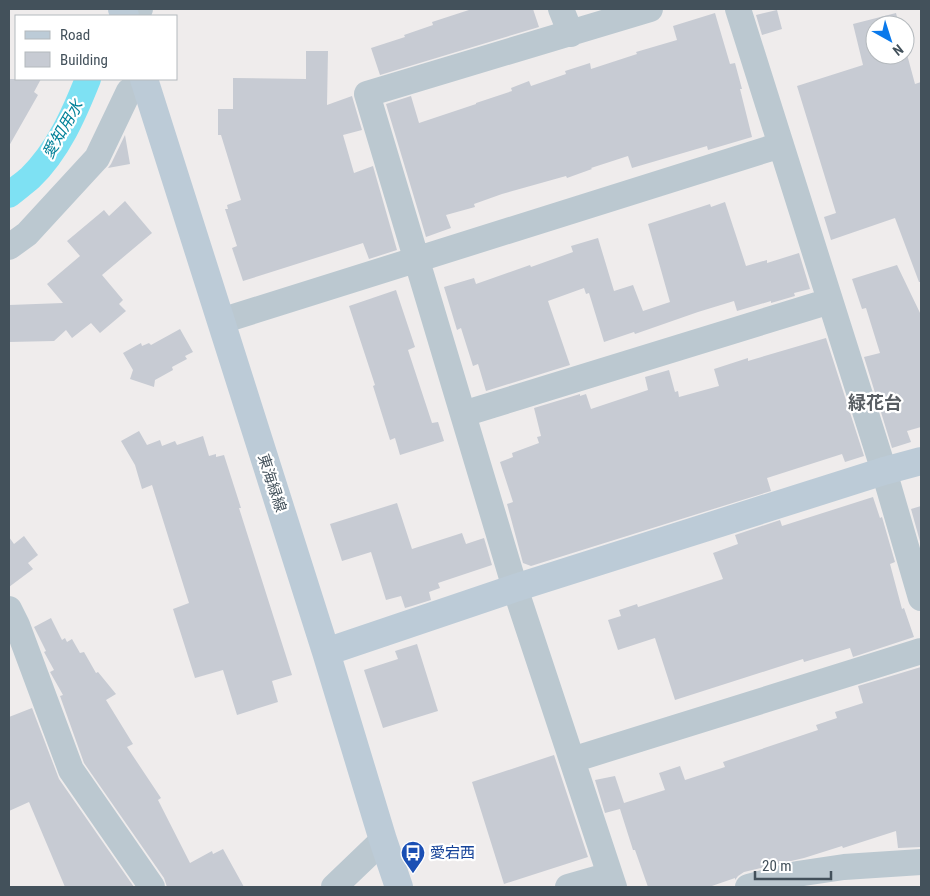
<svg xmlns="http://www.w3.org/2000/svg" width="930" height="896" font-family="'Roboto Condensed','Noto Sans JP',sans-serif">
  <rect width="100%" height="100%" fill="#efecec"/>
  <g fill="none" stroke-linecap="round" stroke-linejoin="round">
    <path stroke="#7ee1f3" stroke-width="26" d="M9,195C16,189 23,184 30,178C58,151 74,114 88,79"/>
  </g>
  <path fill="#c7cbd3" d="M472,9H533L539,27L380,75L371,48L405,37L404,35L433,25L432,22Z
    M777,10L782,29L762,35L756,15Z
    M715,13L730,64L735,63L742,89H740L752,137L708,150L707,146L632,168L628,156L591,168L592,169L567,178L566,176L502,194L474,204L475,207L446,215L451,228L426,237L386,104L411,96L419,123L476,104V103L512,91L511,88L529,81L531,86L566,74L565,71L590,63L591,69L637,54L636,52L677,40L673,26Z
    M896,13L899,25H875V55H905V47L915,84L921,82V282H919L895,218L831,240L824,217L836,213L797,86L863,65L853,24Z
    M306,51H328L327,105L352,96L362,130L343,135L354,173L373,166L397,250L369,259L363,243L243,281L232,248L237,246L225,209H228L227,205L241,200L221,135H218V109H233V78L306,79Z
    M9,79H41L34,92L38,95L9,146Z
    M125,135L130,164L108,168L111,164Z
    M125,201L152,233L102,275L123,300L119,304L126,311L100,333L91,323L72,338L66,330L54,341L9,342V305L63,303L47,284L80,256L67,241L104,210L109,216Z
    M725,202L746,266L767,260V263L799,253L810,289L794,293L795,296L771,303V301L737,311L734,301L698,312L635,334L634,332L604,342L589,293L586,294L584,288L548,301L570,365L486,391L478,364L473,366L461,328L457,330L444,287L474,278L476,284L530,265L531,267L573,252L571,246L598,238L614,291L633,285L643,311L670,302L648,224L710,204L711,207Z
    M897,265L921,315V427L907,431L911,442L892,448L864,357L880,353L866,308L862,309L852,279Z
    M396,290L415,347L408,350L432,423L438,422L444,441L400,455L395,438L390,440L373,386L375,385L349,306Z
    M180,329L193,352L185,356L187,359L172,367L173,370L155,380L154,387L130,379L133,370L123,353L141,343L142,346L149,343L151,345Z
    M826,338L864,456L845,462L842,454L767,478L771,491L531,566L523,563L507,504L513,502L500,462L513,457L512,453L539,443L537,437L541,436L534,408L580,394V396L586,394L591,409L648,390L645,377L669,370L675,392L678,391L679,397L719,386L714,369L748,358V361Z
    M139,431L147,445L160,440L162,446L175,441L177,445L203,436L209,456L216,454V457L224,455L241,508H239L292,675L272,681L278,702L237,715L223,670L195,678L173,609L189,603L152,485L142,489L135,465L121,441Z
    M873,497L880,518L882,517L895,562L890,564L902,609L904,608L914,637L853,657L850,648L804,662L803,659L675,700L655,638L618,650L608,620L621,616L619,610L637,604L638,607L723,579L713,553L738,544L735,535L780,520L782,526Z
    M397,503L412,549L462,533L466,544L484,538L492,565L438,583L440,588L429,592L431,600L412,606L405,608L401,596L386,600L371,552L342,561L330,524Z
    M921,506V545L911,509Z
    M24,536L38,555L28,563L33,569L9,587V537L14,544Z
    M51,618L62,640L65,638L67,642L72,639L80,653L84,652L96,673L98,672L116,694L106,700L133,744L127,747L161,798L158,800L190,863L212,851L213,854L223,849L244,887H167L164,878L84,763L60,696L63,695L50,672L54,670L44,652L46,651L34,627Z
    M417,644L438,711L383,728L364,670L398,659L395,651Z
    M921,667V847L898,848L896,831L843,848L842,846L804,858L744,872L738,876L735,880V878L709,887H648L635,850H633L620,809L605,813L595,780L615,776L624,803L665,790L659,773L680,766L685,780L725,767L723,762L818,730L816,725L837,718L835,712L863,703L858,686Z
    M32,708L59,779L134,887H65L29,802L9,811V717Z
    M554,755L588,857L504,884L472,782Z"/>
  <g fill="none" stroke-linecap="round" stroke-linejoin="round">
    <path stroke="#bbc8d0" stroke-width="26" d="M561,9L571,34
      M738,9L884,471L921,598
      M136,16L140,9
      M9,247L27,234L97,158L129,91L145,82
      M221,321L781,145
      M463,414L830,301
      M9,609L17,625L71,770L152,887
      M572,760L921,651
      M334,887L383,840
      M568,887L610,875
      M614,887L515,588L367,94L650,9
      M748,887L797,874L844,867L921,862"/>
    <path stroke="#bccbd7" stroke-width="28" d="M122,9L125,16
      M144,79L326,652L383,840L399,887
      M326,652L515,588L884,471L921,461"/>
  </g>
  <defs>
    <symbol id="bus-pin" viewBox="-11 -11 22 30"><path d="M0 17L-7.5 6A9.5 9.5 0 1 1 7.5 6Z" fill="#1a4fb4" stroke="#fff"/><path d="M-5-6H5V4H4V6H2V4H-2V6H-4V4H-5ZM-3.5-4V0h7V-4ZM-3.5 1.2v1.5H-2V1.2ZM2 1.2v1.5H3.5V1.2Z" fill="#fff"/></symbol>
  </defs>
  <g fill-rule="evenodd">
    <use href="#bus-pin" x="399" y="839" width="28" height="38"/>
  </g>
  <g text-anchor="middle" stroke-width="4.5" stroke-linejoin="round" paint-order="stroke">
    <g font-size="15" fill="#43515b" stroke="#fff">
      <text transform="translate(272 483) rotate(72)" y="5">東海緑線</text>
    </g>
    <g font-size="15" fill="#164399" stroke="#fff" text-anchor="start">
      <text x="430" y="858">愛宕西</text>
    </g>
    <g font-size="16" font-style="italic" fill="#038299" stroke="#fff">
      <text transform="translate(62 129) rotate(-60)" y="6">愛知用水</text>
    </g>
    <g font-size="18" font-weight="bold" fill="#585d62" stroke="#fff">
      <text x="875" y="409">緑花台</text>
    </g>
  </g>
  <rect width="930" height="896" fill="none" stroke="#43515b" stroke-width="20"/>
  <rect x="15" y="15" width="162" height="65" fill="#ffffff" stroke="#b4b9bd"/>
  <rect x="25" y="31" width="25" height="8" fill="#bccbd7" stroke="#b4b9bd"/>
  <text x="60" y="40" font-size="15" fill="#43515b">Road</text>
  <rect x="25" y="52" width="25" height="15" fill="#c7cbd3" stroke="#b4b9bd"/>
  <text x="60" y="65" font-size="15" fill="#43515b">Building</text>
  <g transform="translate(890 40) rotate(141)"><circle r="24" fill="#ffffff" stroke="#b4b9bd"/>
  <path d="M0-4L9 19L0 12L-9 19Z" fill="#0a79eb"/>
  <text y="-8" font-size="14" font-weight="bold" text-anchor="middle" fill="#43515b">N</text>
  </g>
  <path d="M755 871v8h76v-8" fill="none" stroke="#43515b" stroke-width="2.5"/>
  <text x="762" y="871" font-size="15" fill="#43515b" stroke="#ffffff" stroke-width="4" paint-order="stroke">20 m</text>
</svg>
